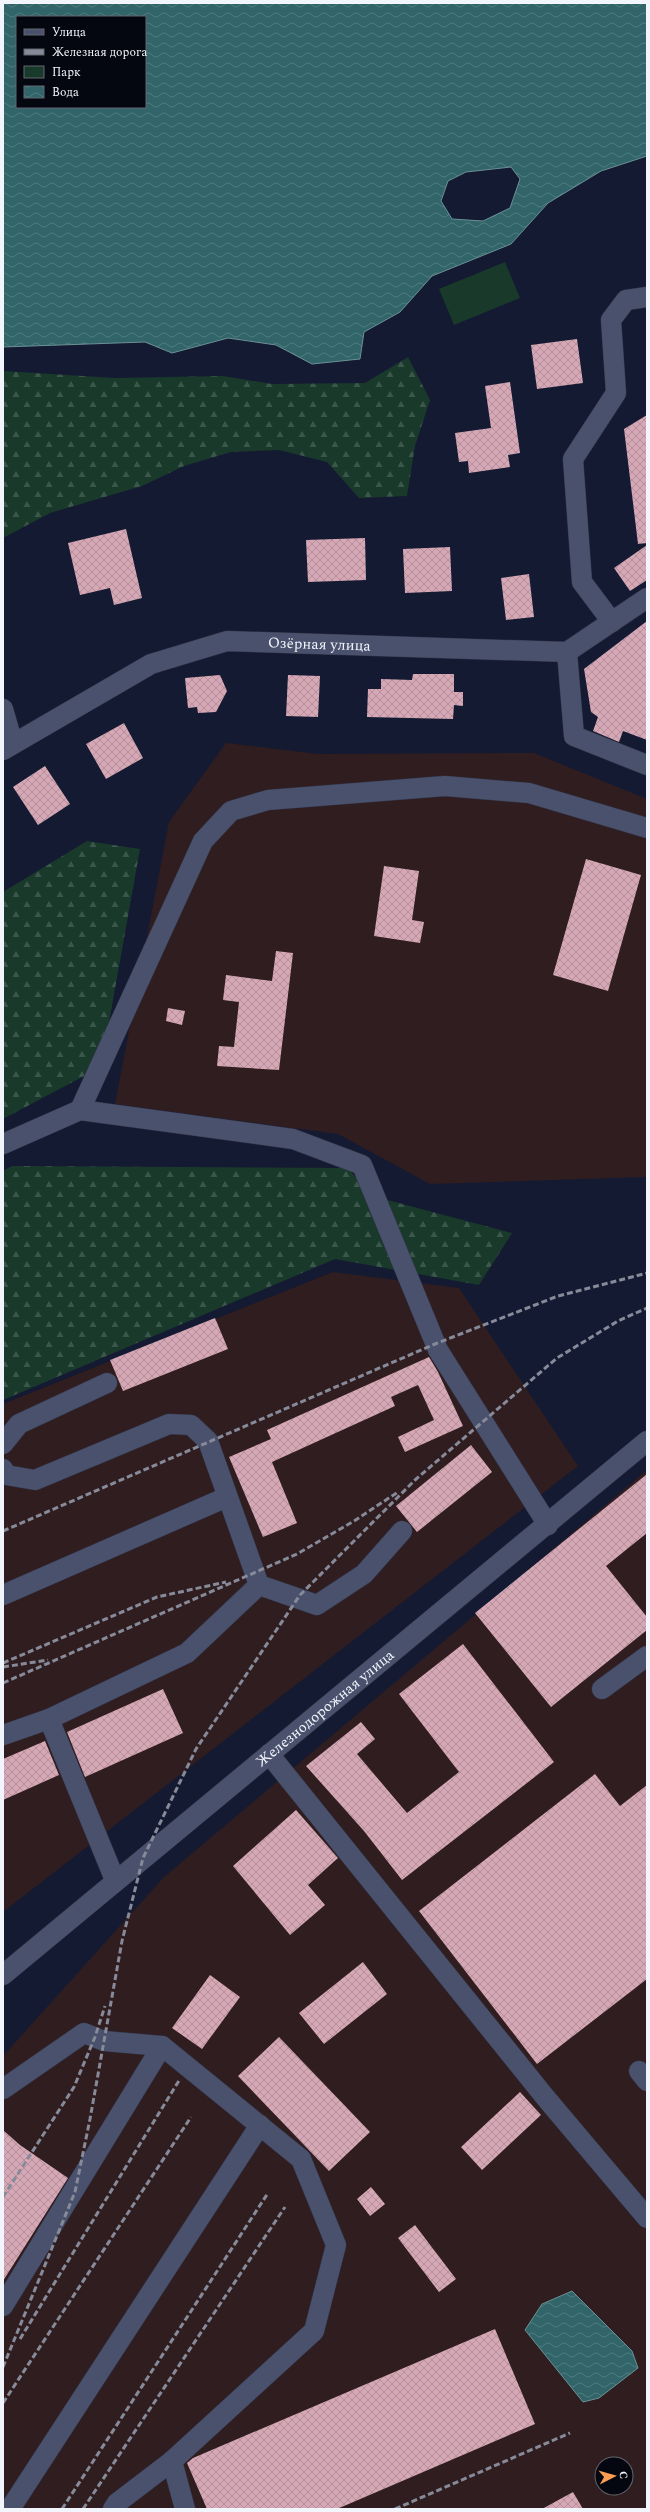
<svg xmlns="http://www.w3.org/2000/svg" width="650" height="2512" font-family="Spectral,serif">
  <defs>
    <pattern id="forest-firs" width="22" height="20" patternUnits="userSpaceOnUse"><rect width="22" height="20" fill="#19392a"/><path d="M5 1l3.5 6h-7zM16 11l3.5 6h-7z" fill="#3b564a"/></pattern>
    <pattern id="water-waves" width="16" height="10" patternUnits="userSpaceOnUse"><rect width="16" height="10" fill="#316569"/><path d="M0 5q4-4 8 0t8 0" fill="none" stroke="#4f7c7f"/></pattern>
    <pattern id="building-cross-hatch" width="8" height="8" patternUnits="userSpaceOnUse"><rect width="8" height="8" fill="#d6a8b5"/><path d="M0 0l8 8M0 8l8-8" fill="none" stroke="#b3909b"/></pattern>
  </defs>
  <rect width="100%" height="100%" fill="#141a32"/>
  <path fill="#301d20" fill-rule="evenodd" d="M226,743L318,754L534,753L647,799V1177L430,1184L338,1134L115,1104L169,822Z
    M333,1272L459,1288L578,1466L3,1912V1404Z
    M647,1470V2509H3V2056L164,1877ZM602,2464H626V2488H602Z"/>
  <path fill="#19392a" d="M505,262L520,298L454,325L439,289Z"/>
  <path fill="url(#forest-firs)" d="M408,357L430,400L415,446L407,496L359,498L327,462L279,450L231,452L184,466L142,486L50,513L3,538V371L115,378L223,376L272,384L365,383Z
    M87,841L140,849L101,1067L3,1119V892Z
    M12,1166L347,1168L376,1197L512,1233L479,1285L335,1259L3,1400V1171Z"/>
  <path fill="url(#water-waves)" stroke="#6b9095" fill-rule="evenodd" d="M3,3H647V156L601,171L548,203L511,244L432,276L400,312L364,332L360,359L312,364L276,345L228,338L172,353L145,342L3,347ZM17,17H145V107H17ZM511,167L520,179L510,208L483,221L452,219L441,201L448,181L466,172Z
    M572,2291L632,2351L638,2368L599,2398L583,2402L525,2330L542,2304Z"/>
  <path fill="url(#building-cross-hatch)" d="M577,339L583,383L537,389L531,345Z
    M510,382L520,453L508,455L510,467L469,473L468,461L459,462L455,433L491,428L485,386Z
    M647,415V543L638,544L624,429Z
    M126,529L142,598L114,605L110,588L80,595L68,543Z
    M365,538L366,580L308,582L306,540Z
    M647,545V580L630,591L614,568Z
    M450,547L452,591L405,593L403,549Z
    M529,574L534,617L506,620L501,578Z
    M647,621V740L623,731L619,742L593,731L598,717L591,712L584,669Z
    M413,674H454V692H463V706L454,705L453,719L367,717L368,689H381V679L412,680Z
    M220,675L227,691L216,712L198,713L197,707L188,708L185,678Z
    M288,675L320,676L318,717L286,716Z
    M124,723L143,758L106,779L86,744Z
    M45,766L70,804L38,825L13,787Z
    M586,859L641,875L608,991L553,975Z
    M384,866L419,871L412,920L424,922L420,943L374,936Z
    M276,951L293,953L279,1070L217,1066L219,1046L234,1047L239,1002L223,1000L226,975L272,981Z
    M168,1008L185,1011L182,1025L166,1021Z
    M215,1318L228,1349L123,1391L110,1360Z
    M429,1357L438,1372L463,1426L405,1452L398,1437L434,1420L418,1385L391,1397L395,1406L272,1462L297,1523L263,1537L229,1457L271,1439L267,1430Z
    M471,1445L492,1472L417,1532L396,1506Z
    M647,1474V1533L606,1566L647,1617V1630L551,1707L475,1613Z
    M463,1644L554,1762L402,1880L364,1831L306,1766L361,1722L375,1739L357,1754L407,1813L459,1772L399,1694Z
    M163,1689L183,1733L85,1777L67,1732Z
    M45,1741L59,1775L3,1800V1759Z
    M595,1774L620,1806L647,1785V1979L537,2064L419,1911Z
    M296,1810L338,1858L308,1885L325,1905L290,1935L233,1866Z
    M363,1962L387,1994L324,2044L299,2013Z
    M210,1975L240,1997L202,2049L172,2028Z
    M279,2037L370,2132L329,2171L238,2076Z
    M520,2092L541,2115L482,2170L461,2147Z
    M3,2130L20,2145L68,2178L3,2281Z
    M371,2187L385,2204L370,2216L357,2199Z
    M415,2225L456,2279L439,2292L398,2238Z
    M495,2329L535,2424L337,2509H207L187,2463L193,2458Z
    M573,2492L583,2509H542Z"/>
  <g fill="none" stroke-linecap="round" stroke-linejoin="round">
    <defs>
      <g id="minor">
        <path d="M612,622L582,582L573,459L616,393L611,320L626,300L647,297"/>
        <path d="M567,652L574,736L647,765"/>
        <path d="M3,709L13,744"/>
        <path id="s1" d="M3,750L151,664L227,641L567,652L647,598"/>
        <path d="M3,1144L80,1110"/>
        <path d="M3,1444L19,1424L107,1383"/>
        <path d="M3,1469L6,1475L35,1480L169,1424L191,1425L208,1441L259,1585L187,1653L49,1719L115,1880"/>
        <path d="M548,1525L438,1350L362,1165L293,1139L80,1110L203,841L231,811L268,800L445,786L529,793L647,828"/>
        <path d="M259,1585L317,1605L364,1574L402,1531"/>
        <path d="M3,1595L227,1497"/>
        <path d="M602,1689L647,1656"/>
        <path d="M3,1735L49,1719"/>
        <path d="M269,1754L545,2097L647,2218"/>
        <path id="s2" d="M3,1975L647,1441"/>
        <path d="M639,2071L647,2081"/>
        <path d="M3,2089L84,2033L104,2041L162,2046"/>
        <path d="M3,2306L162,2046L301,2159L336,2245L314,2331L172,2461L117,2503L113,2509"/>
        <path d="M172,2461L185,2509"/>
        <path d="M10,2509L260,2125"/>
      </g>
    </defs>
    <use href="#minor" stroke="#333446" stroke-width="21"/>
    <use href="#minor" stroke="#49516d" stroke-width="20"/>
    <path stroke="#868a99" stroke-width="3" stroke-dasharray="6 3" stroke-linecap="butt" d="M3,1531L435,1344L558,1296L647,1273
      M3,1663L157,1597L226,1582
      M3,1667L48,1660
      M3,1683L297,1554L354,1521L398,1492
      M3,2197L74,2087L95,2037L105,2006
      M20,2339L180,2079
      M3,2367L75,2192L90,2119L122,1941L143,1858L196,1749L300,1595L415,1480L557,1358L618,1321L647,1308
      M3,2403L191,2117
      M62,2509L268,2193
      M83,2509L285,2207
      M395,2509L570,2433"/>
  </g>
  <g text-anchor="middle" stroke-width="4" stroke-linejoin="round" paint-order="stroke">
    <g font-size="15" fill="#f3f5fc" stroke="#040610">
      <text dy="5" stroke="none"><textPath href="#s1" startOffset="343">Озёрная улица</textPath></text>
      <text dy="5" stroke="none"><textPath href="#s2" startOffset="418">Железнодорожная улица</textPath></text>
    </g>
  </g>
  <rect width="650" height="2512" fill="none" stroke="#f3f5fc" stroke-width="8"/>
  <rect x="16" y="16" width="130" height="92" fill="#040610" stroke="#64666e"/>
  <rect x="24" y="29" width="20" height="6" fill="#49516d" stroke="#64666e"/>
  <text x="52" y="36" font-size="12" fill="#f3f5fc">Улица</text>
  <rect x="24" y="49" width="20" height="6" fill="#868a99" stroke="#64666e"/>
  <text x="52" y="56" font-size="12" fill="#f3f5fc">Железная дорога</text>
  <rect x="24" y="66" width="20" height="12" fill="#19392a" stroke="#64666e"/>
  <text x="52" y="76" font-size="12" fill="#f3f5fc">Парк</text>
  <rect x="24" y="86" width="20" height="12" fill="url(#water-waves)" stroke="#64666e"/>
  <text x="52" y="96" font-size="12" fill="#f3f5fc">Вода</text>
  <g transform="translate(614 2476) rotate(84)"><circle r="19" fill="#040610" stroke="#64666e"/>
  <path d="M0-3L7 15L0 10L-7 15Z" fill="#fc9d53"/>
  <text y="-6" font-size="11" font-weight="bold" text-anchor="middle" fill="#f3f5fc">С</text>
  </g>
</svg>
